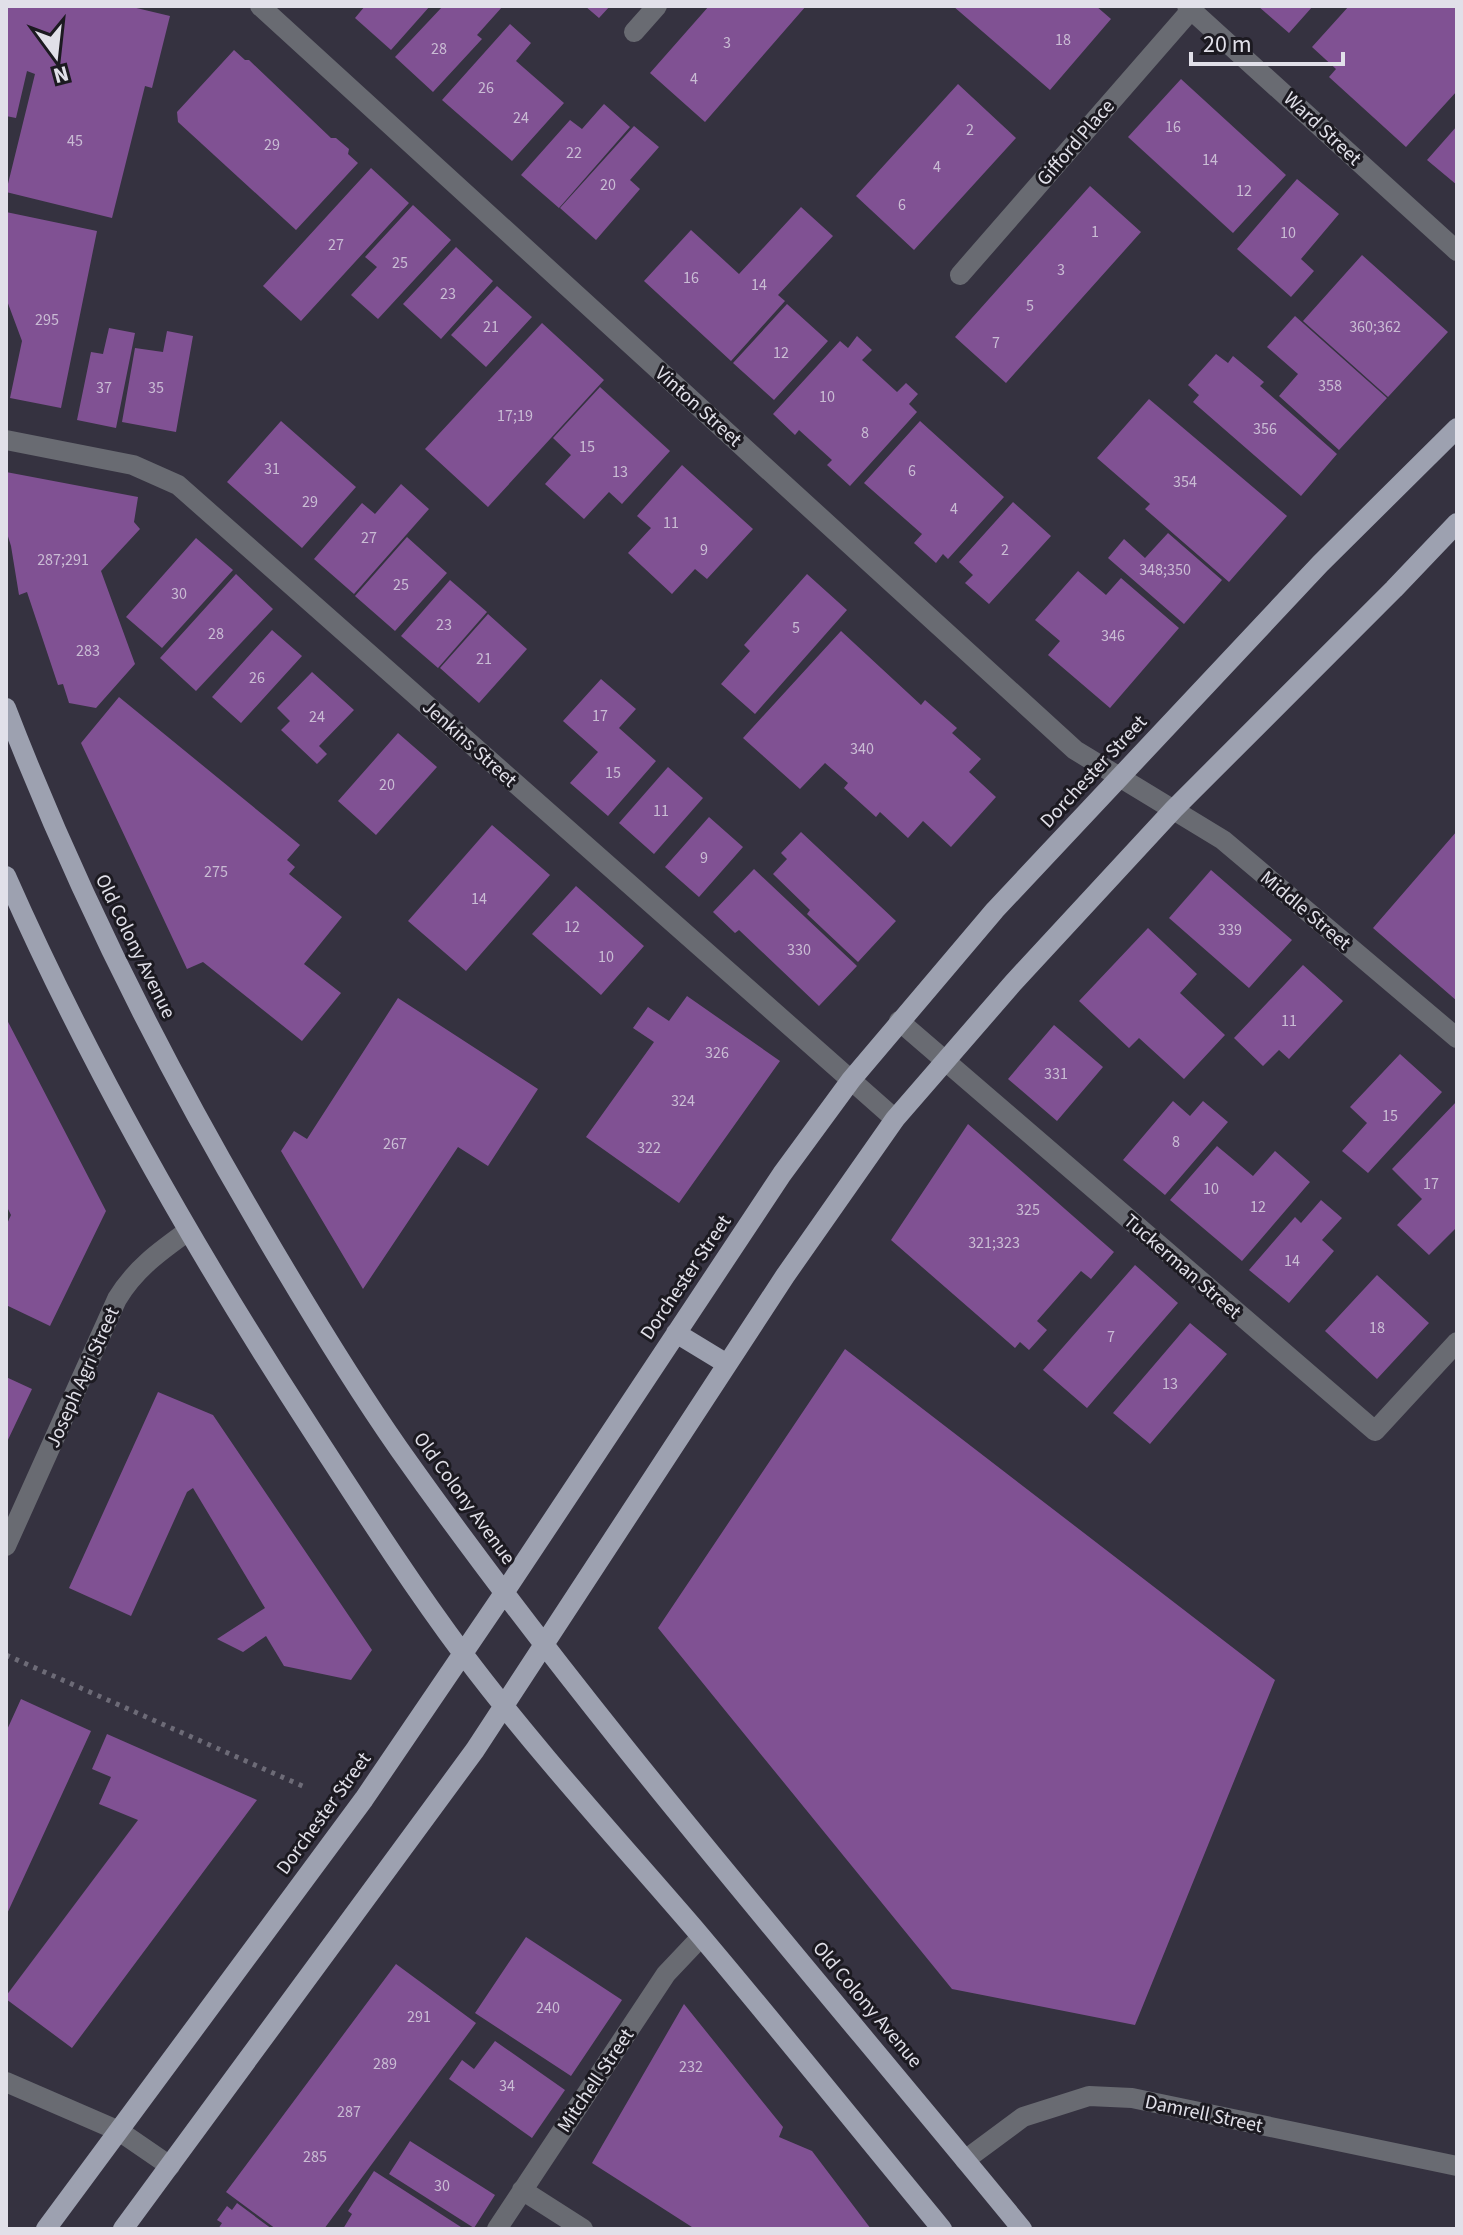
<svg xmlns="http://www.w3.org/2000/svg" width="1463" height="2235" font-family="'Source Sans 3',sans-serif">
  <rect width="100%" height="100%" fill="#353240"/>
  <path fill="#805193" d="M6,6H128L170,16L152,88L145,86L112,218L6,192L35,74L27,71L16,118L6,116Z
    M365,6H430L391,50L355,18Z
    M443,6H503L477,35L482,39L433,92L395,57Z
    M585,6H610L599,18Z
    M709,6H806L705,122L650,73Z
    M953,6H1096L1111,19L1050,90Z
    M1258,6H1313L1289,33Z
    M1349,6H1457V91L1406,147L1329,77L1336,69L1312,47Z
    M510,24L531,43L516,61L564,103L512,161L442,100Z
    M234,50L245,60H249L331,138H336L349,149L348,154L358,163L296,230L178,122L177,112Z
    M1181,79L1286,175L1233,233L1128,137Z
    M958,84L1016,138L914,250L856,196Z
    M604,104L630,127L559,208L521,175L570,120L582,129Z
    M634,126L659,147L630,180L640,189L596,240L560,208Z
    M1457,126V185L1427,160Z
    M371,168L409,203L301,321L263,286Z
    M1297,179L1339,214L1301,259L1314,271L1291,297L1237,249Z
    M1090,186L1141,232L1006,383L955,337Z
    M413,205L451,240L378,319L351,295L377,267L365,257Z
    M801,207L833,236L778,295L785,301L731,361L644,281L691,230L739,274Z
    M6,212L97,231L61,408L10,398L22,341L6,298Z
    M456,247L493,281L441,339L403,304Z
    M1362,255L1448,332L1388,397L1303,321Z
    M497,286L532,317L486,367L451,335Z
    M787,304L828,341L774,400L733,363Z
    M1295,316L1387,398L1339,450L1279,396L1298,374L1267,347Z
    M542,323L604,380L488,507L425,449Z
    M109,328L135,333L116,428L77,420L91,352L103,354Z
    M167,331L193,336L176,432L122,422L135,348L163,352Z
    M857,336L872,350L862,360L897,392L906,383L918,394L909,404L917,412L850,486L827,465L832,460L799,430L795,435L773,414L840,341L848,348Z
    M1216,354L1228,363L1233,356L1264,382L1260,386L1337,454L1301,496L1193,402L1199,395L1188,385Z
    M600,387L670,451L622,504L609,492L584,519L545,484L571,455L553,438Z
    M1149,399L1287,516L1229,582L1145,509L1150,504L1097,458Z
    M281,421L356,487L302,548L227,482Z
    M920,421L1004,497L948,559L943,554L936,563L914,543L922,534L864,483Z
    M682,465L753,529L707,579L695,569L672,594L628,553L651,528L637,516Z
    M6,472L138,497L134,522L140,529L101,571L135,664L96,708L69,703L63,684L58,685L27,592L19,595L11,546L6,530Z
    M401,484L429,509L354,594L314,559L362,503L375,514Z
    M1013,502L1051,536L989,604L965,583L973,575L959,562Z
    M1168,533L1222,580L1184,624L1108,558L1124,539L1145,558Z
    M407,537L447,573L395,631L355,596Z
    M196,538L233,570L162,648L126,617Z
    M1078,571L1106,595L1121,578L1179,628L1110,708L1048,655L1060,641L1035,620Z
    M236,574L273,609L196,691L160,658Z
    M807,574L847,610L755,714L721,684L750,651L744,645Z
    M450,580L487,612L438,668L401,636Z
    M488,614L527,649L479,703L440,668Z
    M272,630L302,656L241,723L212,697Z
    M841,631L921,705L925,700L957,728L952,733L981,759L969,772L996,797L951,847L923,821L908,838L880,812L876,817L844,788L848,783L825,763L800,789L743,738Z
    M312,672L354,710L319,746L327,754L317,764L281,730L290,721L277,708Z
    M601,679L636,709L619,728L656,761L608,816L570,783L598,752L563,721Z
    M119,697L300,845L287,860L295,867L289,874L342,917L304,964L341,993L302,1041L203,962L187,969L81,743Z
    M398,733L437,767L376,835L338,801Z
    M668,767L703,798L654,854L619,823Z
    M709,817L743,847L699,897L665,867Z
    M492,825L550,875L466,971L408,921Z
    M1457,831V1001L1373,928Z
    M801,832L896,921L858,962L807,914L810,910L773,874L787,859L781,853Z
    M754,869L857,966L819,1006L739,930L735,933L713,912Z
    M1211,870L1292,940L1249,988L1169,918Z
    M576,886L644,946L601,995L532,934Z
    M1148,928L1197,974L1180,993L1225,1035L1184,1079L1139,1038L1129,1048L1079,1001Z
    M1303,965L1343,1001L1289,1059L1279,1050L1263,1066L1234,1038Z
    M687,996L780,1061L679,1203L586,1137L654,1042L633,1028L648,1007L669,1021Z
    M398,998L538,1089L488,1166L458,1147L363,1289L281,1151L294,1131L307,1139Z
    M6,1018L106,1211L50,1326L6,1305V1226L11,1215L6,1205Z
    M1054,1025L1103,1067L1057,1121L1008,1079Z
    M1400,1054L1442,1092L1368,1173L1342,1151L1367,1123L1350,1107Z
    M1173,1101L1190,1116L1203,1101L1228,1122L1165,1195L1123,1160Z
    M1457,1101V1227L1429,1255L1397,1225L1422,1199L1392,1169Z
    M968,1124L1114,1252L1091,1279L1081,1271L1037,1321L1047,1330L1029,1350L1020,1342L1015,1348L891,1240Z
    M1217,1146L1253,1176L1275,1151L1310,1182L1242,1261L1170,1200Z
    M1321,1200L1342,1218L1322,1240L1334,1251L1289,1303L1249,1270L1295,1217L1301,1223Z
    M1135,1265L1178,1303L1087,1408L1043,1370Z
    M1377,1275L1429,1323L1377,1379L1325,1331Z
    M1190,1323L1227,1354L1150,1444L1113,1413Z
    M845,1349L1275,1680L1135,2025L952,1989L658,1628Z
    M6,1377L32,1389L6,1444Z
    M158,1392L213,1415L372,1650L351,1680L284,1666L266,1636L243,1652L217,1639L265,1608L193,1488L187,1492L131,1616L69,1588Z
    M21,1699L91,1731L6,1916V1732Z
    M107,1734L257,1800L72,2048L6,1999V1996L138,1820L99,1804L111,1777L92,1769Z
    M526,1937L622,2000L571,2076L475,2013Z
    M396,1964L476,2023L324,2229H276L226,2192Z
    M684,2004L783,2127L779,2137L812,2151L871,2229H695L592,2163Z
    M495,2041L565,2090L532,2138L449,2079L462,2060L474,2069Z
    M410,2141L495,2195L474,2228L389,2174Z
    M374,2171L464,2229H343L352,2214L348,2211Z
    M237,2203L272,2229H218L222,2223L217,2220L227,2206L232,2210Z"/>
  <g fill="none" stroke-linecap="round" stroke-linejoin="round">
    <path stroke="#6d6b77" stroke-width="5" stroke-dasharray="4 6" stroke-linecap="butt" d="M6,1655L307,1788"/>
    <path stroke="#696b72" stroke-width="20" d="M260,6L1075,750L1223,840L1457,1038
      M1187,6L1457,251
      M634,32L657,6
      M960,275L1191,10
      M6,440L133,465L178,485L895,1119
      M899,1021L1375,1431L1457,1342
      M6,1546L117,1299C135,1269 160,1251 188,1231
      M6,2082L119,2131L170,2166
      M965,2160L1023,2117L1089,2096L1132,2098L1457,2166
      M522,2190L583,2229
      M497,2229L666,1974L701,1937"/>
    <path stroke="#9da1b0" stroke-width="20" d="M6,708C75,887 160,1057 257,1222C302,1299 348,1376 399,1449C591,1721 811,1971 1022,2229
      M6,876C92,1071 199,1257 315,1435C363,1509 411,1584 464,1655C537,1752 620,1842 699,1934C781,2031 861,2131 942,2229
      M676,1333L727,1364
      M46,2229L364,1799L504,1593L782,1174L851,1080L995,910L1320,564L1457,428
      M123,2229L475,1750L785,1276L895,1119L1013,983L1174,809L1394,589L1457,523"/>
  </g>
  <g text-anchor="middle" stroke-width="6" stroke-linejoin="round" paint-order="stroke">
    <g font-size="16" fill="#c9bcd4">
      <text x="1063" y="45">18</text>
      <text x="727" y="48">3</text>
      <text x="439" y="54">28</text>
      <text x="694" y="84">4</text>
      <text x="486" y="93">26</text>
      <text x="521" y="123">24</text>
      <text x="1173" y="132">16</text>
      <text x="970" y="135">2</text>
      <text x="75" y="146">45</text>
      <text x="272" y="150">29</text>
      <text x="574" y="158">22</text>
      <text x="1210" y="165">14</text>
      <text x="937" y="172">4</text>
      <text x="608" y="190">20</text>
      <text x="1244" y="196">12</text>
      <text x="902" y="210">6</text>
      <text x="1095" y="237">1</text>
      <text x="1288" y="238">10</text>
      <text x="336" y="250">27</text>
      <text x="400" y="268">25</text>
      <text x="1061" y="275">3</text>
      <text x="691" y="283">16</text>
      <text x="759" y="290">14</text>
      <text x="448" y="299">23</text>
      <text x="1030" y="311">5</text>
      <text x="47" y="325">295</text>
      <text x="491" y="332">21</text>
      <text x="1375" y="332">360;362</text>
      <text x="996" y="348">7</text>
      <text x="781" y="358">12</text>
      <text x="1330" y="391">358</text>
      <text x="104" y="393">37</text>
      <text x="156" y="393">35</text>
      <text x="827" y="402">10</text>
      <text x="515" y="421">17;19</text>
      <text x="1265" y="434">356</text>
      <text x="865" y="438">8</text>
      <text x="587" y="452">15</text>
      <text x="272" y="474">31</text>
      <text x="912" y="476">6</text>
      <text x="620" y="477">13</text>
      <text x="1185" y="487">354</text>
      <text x="310" y="507">29</text>
      <text x="954" y="514">4</text>
      <text x="671" y="528">11</text>
      <text x="369" y="543">27</text>
      <text x="704" y="555">9</text>
      <text x="1005" y="555">2</text>
      <text x="63" y="565">287;291</text>
      <text x="1165" y="575">348;350</text>
      <text x="401" y="590">25</text>
      <text x="179" y="599">30</text>
      <text x="444" y="630">23</text>
      <text x="796" y="633">5</text>
      <text x="216" y="639">28</text>
      <text x="1113" y="641">346</text>
      <text x="88" y="656">283</text>
      <text x="484" y="664">21</text>
      <text x="257" y="683">26</text>
      <text x="600" y="721">17</text>
      <text x="317" y="722">24</text>
      <text x="862" y="754">340</text>
      <text x="613" y="778">15</text>
      <text x="387" y="790">20</text>
      <text x="661" y="816">11</text>
      <text x="704" y="863">9</text>
      <text x="216" y="877">275</text>
      <text x="479" y="904">14</text>
      <text x="572" y="932">12</text>
      <text x="1230" y="935">339</text>
      <text x="799" y="955">330</text>
      <text x="606" y="962">10</text>
      <text x="1289" y="1026">11</text>
      <text x="717" y="1058">326</text>
      <text x="1056" y="1079">331</text>
      <text x="683" y="1106">324</text>
      <text x="1390" y="1121">15</text>
      <text x="1176" y="1147">8</text>
      <text x="395" y="1149">267</text>
      <text x="649" y="1153">322</text>
      <text x="1431" y="1189">17</text>
      <text x="1211" y="1194">10</text>
      <text x="1258" y="1212">12</text>
      <text x="1028" y="1215">325</text>
      <text x="994" y="1248">321;323</text>
      <text x="1292" y="1266">14</text>
      <text x="1377" y="1333">18</text>
      <text x="1111" y="1342">7</text>
      <text x="1170" y="1389">13</text>
      <text x="548" y="2013">240</text>
      <text x="419" y="2022">291</text>
      <text x="385" y="2069">289</text>
      <text x="691" y="2072">232</text>
      <text x="507" y="2091">34</text>
      <text x="349" y="2117">287</text>
      <text x="315" y="2162">285</text>
      <text x="442" y="2191">30</text>
    </g>
    <g font-size="20" fill="#e1e0e9" stroke="#1c1a21">
      <text transform="translate(1323 128) rotate(43)" y="7">Ward Street</text>
      <text transform="translate(1075 142) rotate(-49)" y="7">Gifford Place</text>
      <text transform="translate(699 406) rotate(42)" y="7">Vinton Street</text>
      <text transform="translate(470 743) rotate(42)" y="7">Jenkins Street</text>
      <text transform="translate(1093 771) rotate(-47)" y="7">Dorchester Street</text>
      <text transform="translate(1306 910) rotate(40)" y="7">Middle Street</text>
      <text transform="translate(136 946) rotate(64)" y="7">Old Colony Avenue</text>
      <text transform="translate(1183 1266) rotate(41)" y="7">Tuckerman Street</text>
      <text transform="translate(685 1277) rotate(-56)" y="7">Dorchester Street</text>
      <text transform="translate(82 1377) rotate(-66)" y="7">Joseph Agri Street</text>
      <text transform="translate(465 1498) rotate(54)" y="7">Old Colony Avenue</text>
      <text transform="translate(323 1813) rotate(-54)" y="7">Dorchester Street</text>
      <text transform="translate(868 2004) rotate(50)" y="7">Old Colony Avenue</text>
      <text transform="translate(595 2080) rotate(-56)" y="7">Mitchell Street</text>
      <text transform="translate(1204 2113) rotate(12)" y="7">Damrell Street</text>
    </g>
  </g>
  <rect width="1463" height="2235" fill="none" stroke="#e1e0e9" stroke-width="16"/>
  <g transform="translate(56 56) rotate(165)" stroke="#1c1a21" stroke-width="6" paint-order="stroke">
  <path d="M0-6L14 30L0 20L-14 30Z" fill="#e1e0e9"/>
  <text y="-12" font-size="22" font-weight="bold" text-anchor="middle" fill="#e1e0e9">N</text>
  </g>
  <path d="M1191 52v12h152v-12" fill="none" stroke="#e1e0e9" stroke-width="4"/>
  <text x="1203" y="52" font-size="24" fill="#e1e0e9" stroke="#1c1a21" stroke-width="6" paint-order="stroke">20 m</text>
</svg>
